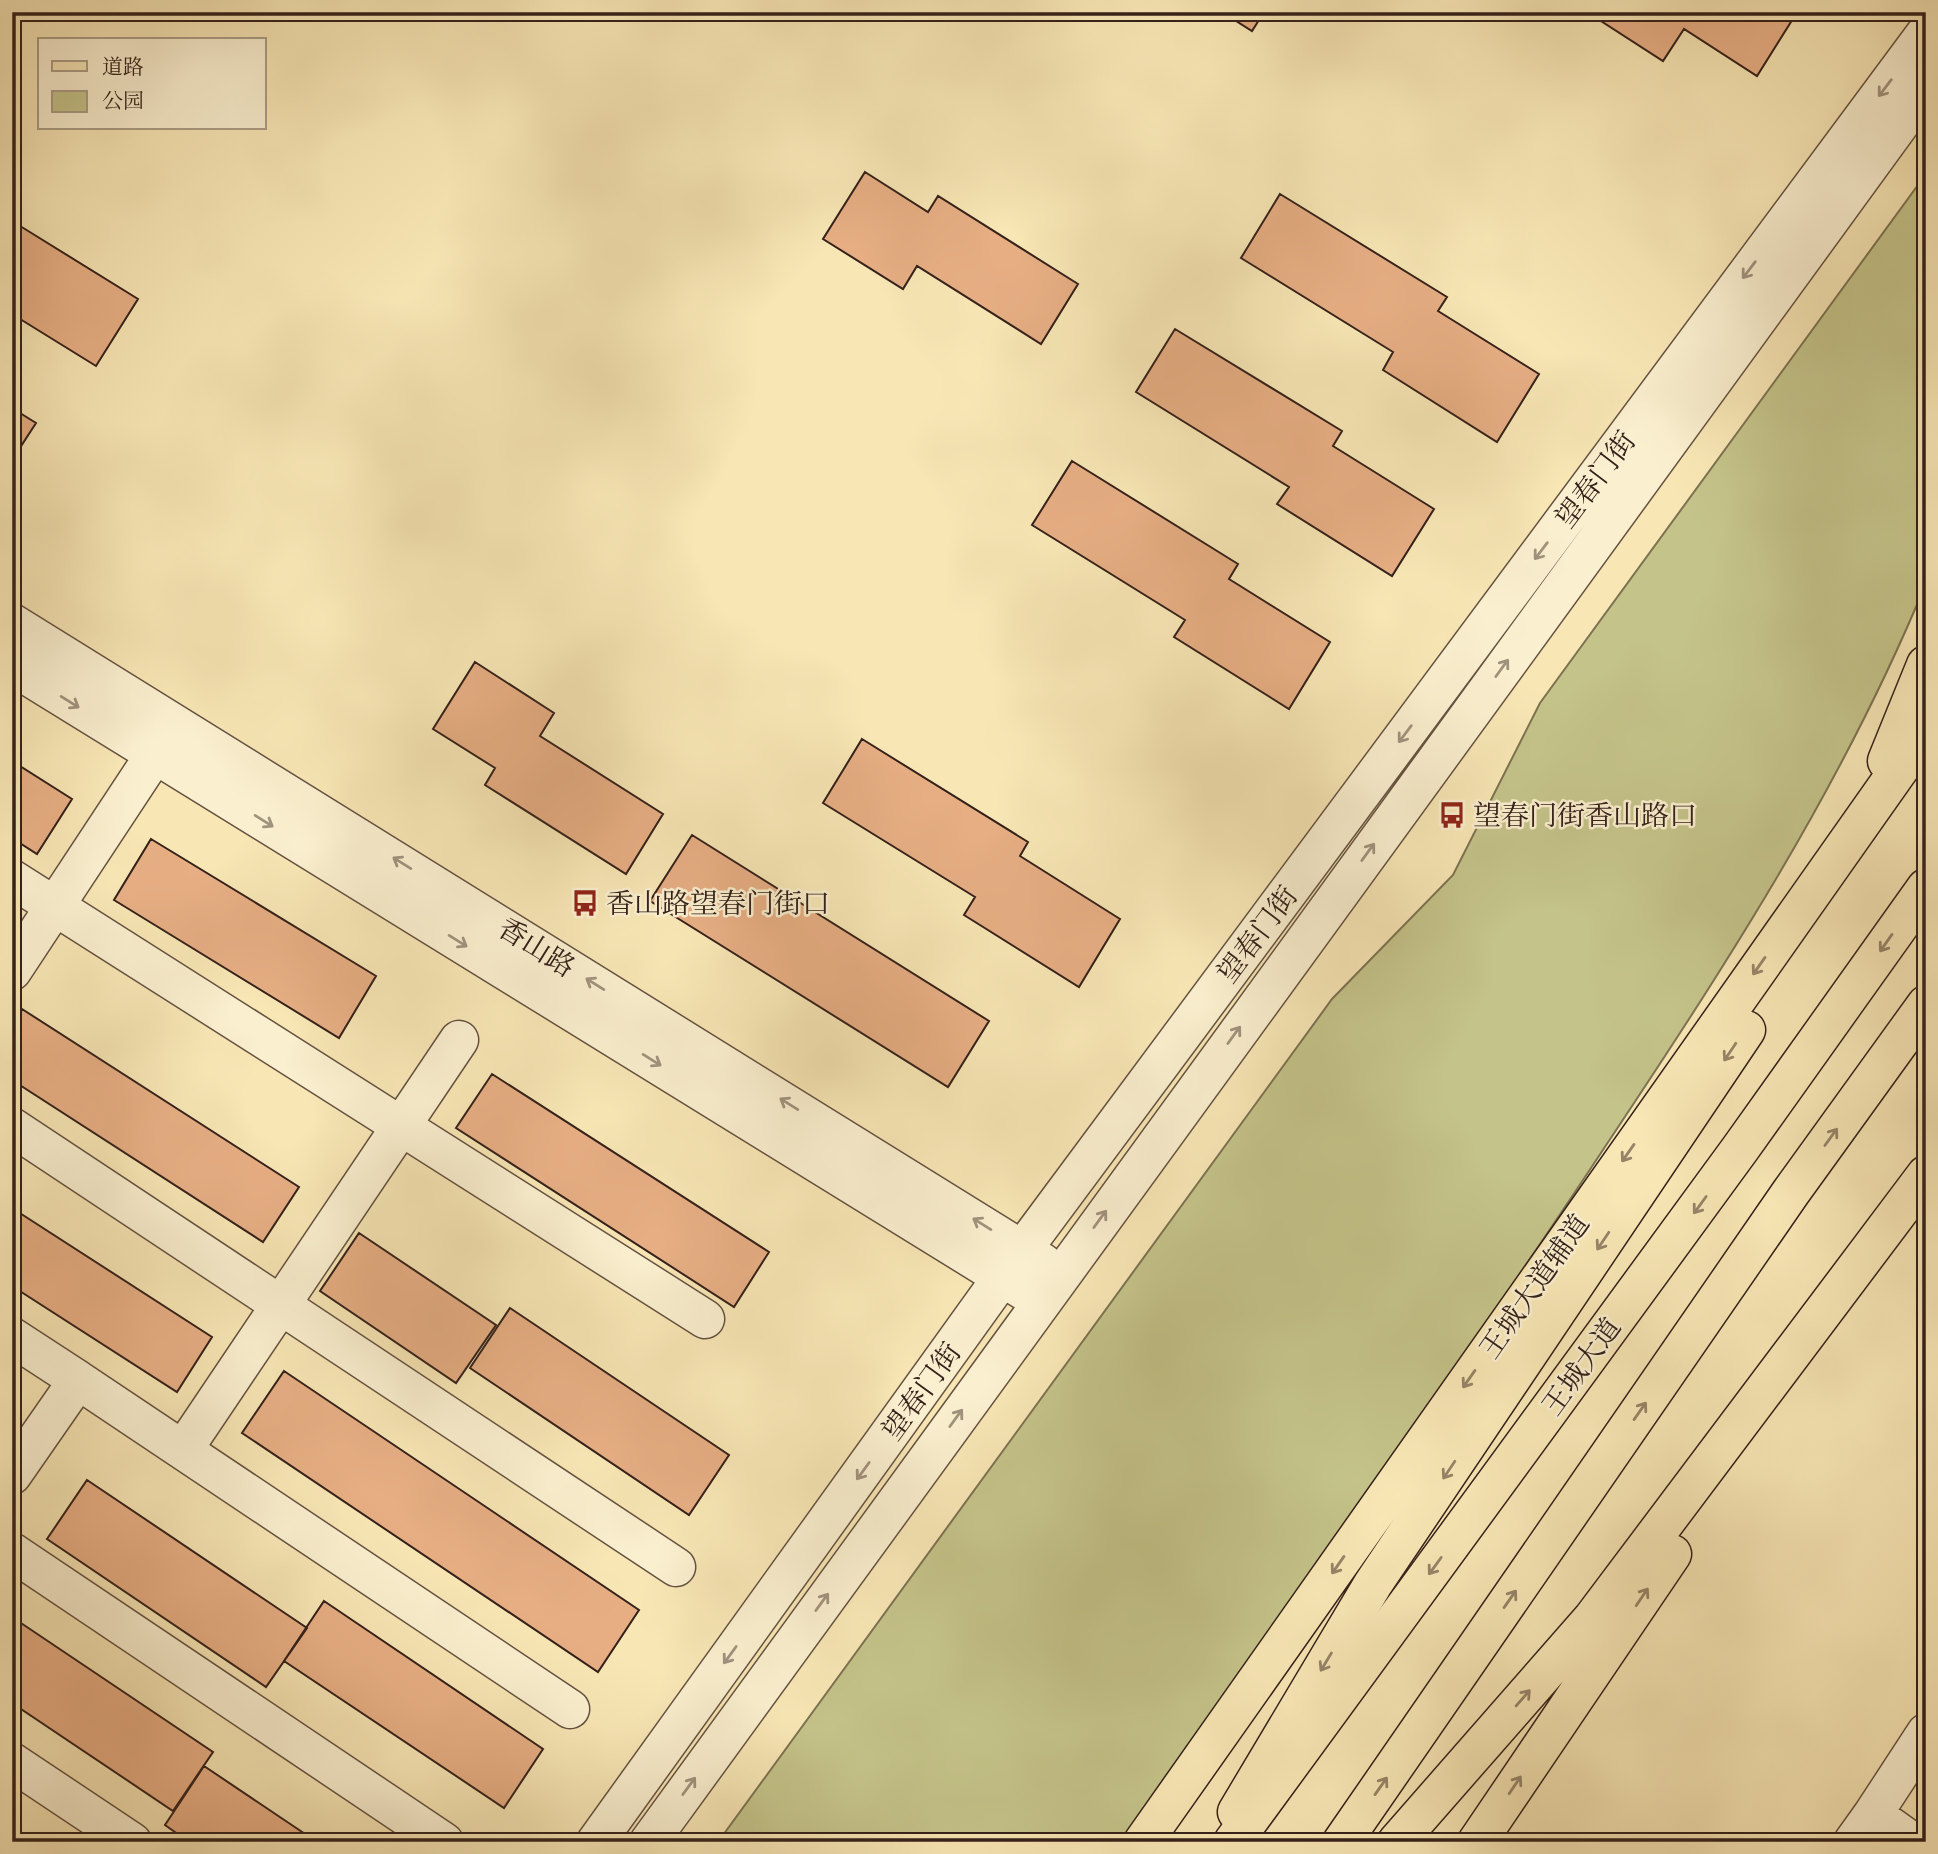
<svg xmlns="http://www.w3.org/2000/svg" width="1938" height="1854" font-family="'Old Standard TT','Noto Serif SC',serif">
  <rect width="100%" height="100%" fill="#f8e6b5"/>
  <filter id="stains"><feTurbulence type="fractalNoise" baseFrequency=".00286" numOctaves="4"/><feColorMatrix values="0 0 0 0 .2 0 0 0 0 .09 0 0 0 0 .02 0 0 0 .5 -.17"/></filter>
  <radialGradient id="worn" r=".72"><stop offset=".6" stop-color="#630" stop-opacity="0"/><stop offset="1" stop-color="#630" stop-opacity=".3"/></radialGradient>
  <path fill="#c4c389" stroke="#7c7252" stroke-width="2" d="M1926,174V583C1840,793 1716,980 1591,1168C1440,1395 1282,1618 1126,1842H718L1332,999L1453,875L1540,703Z"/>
  <path fill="#e7ae84" stroke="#34211a" stroke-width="2" d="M1222,12H1264L1252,31Z
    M1587,12H1786L1794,17L1757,76L1684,29L1663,61Z
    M865,172L928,212L938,196L1078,284L1041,344L917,266L903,289L823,239Z
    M1280,194L1447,297L1438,311L1539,374L1497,442L1383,370L1393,352L1241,258Z
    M12,221L138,299L96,366L12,314Z
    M1175,329L1342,431L1333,446L1434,509L1392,576L1277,504L1289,487L1136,392Z
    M12,408L36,423L12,460Z
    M1072,461L1238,564L1229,579L1330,642L1289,709L1174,637L1185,620L1032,525Z
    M475,662L554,713L540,736L663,814L626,874L485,785L495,768L433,729Z
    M862,739L1028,842L1020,856L1120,919L1079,987L964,915L975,897L823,803Z
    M12,761L72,799L37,854L12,838Z
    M692,835L989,1021L948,1087L650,901Z
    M151,839L376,976L339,1038L114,900Z
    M22,1009L299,1187L263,1242L12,1080V1023Z
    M492,1074L769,1252L734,1307L456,1128Z
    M12,1208L212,1337L177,1392L12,1286Z
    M359,1233L496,1325L456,1383L320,1291Z
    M510,1308L729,1455L689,1515L470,1368Z
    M284,1371L639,1610L598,1672L242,1433Z
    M87,1480L307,1628L266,1687L47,1539Z
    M324,1601L543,1749L504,1808L284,1661Z
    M12,1617L213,1752L173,1811L12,1703Z
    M204,1766L317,1842H189L165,1825Z"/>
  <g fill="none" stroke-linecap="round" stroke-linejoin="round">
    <defs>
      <path id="minor" d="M12,623L1043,1263
        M12,666L1023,1290
        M12,879L705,1319
        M12,971L169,733
        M12,1127L676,1567
        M12,1337L78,1380
        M183,1450L459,1040
        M12,1475L78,1380L570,1709
        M12,1552L444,1842
        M12,1762L132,1842
        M1873,1814L1926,1733
        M596,1842L1003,1276L1926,33
        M649,1842L1926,88
        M1853,1842L1873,1814L1912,1842"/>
      <path id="major" d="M1887,761L1926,665
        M1237,1812L1373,1584L1746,1030
        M1143,1842L1926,731
        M1397,1842L1593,1618L1926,1175
        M1477,1842L1672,1554"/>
      <path id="highway" d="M1233,1842L1740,1149L1926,888
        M1342,1842L1791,1192L1926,1005"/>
    </defs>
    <use href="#minor" stroke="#655241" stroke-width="41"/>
    <use href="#major" stroke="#34211a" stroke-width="41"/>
    <use href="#highway" stroke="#34211a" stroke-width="41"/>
    <use href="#minor" stroke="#faefcf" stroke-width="38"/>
    <use href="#major" stroke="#f8e6b5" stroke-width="38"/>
    <use href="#highway" stroke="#f8e6b5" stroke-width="38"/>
  </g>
  <defs><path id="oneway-shaft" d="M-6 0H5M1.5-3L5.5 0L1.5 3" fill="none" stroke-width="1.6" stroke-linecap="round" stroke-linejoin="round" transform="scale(1.75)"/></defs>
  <g stroke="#a1927e">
    <use href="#oneway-shaft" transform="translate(1885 88) rotate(127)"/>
    <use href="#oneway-shaft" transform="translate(1749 270) rotate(127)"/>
    <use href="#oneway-shaft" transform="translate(1541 551) rotate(127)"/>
    <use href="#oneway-shaft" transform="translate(1502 668) rotate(-54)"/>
    <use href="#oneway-shaft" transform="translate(70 702) rotate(32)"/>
    <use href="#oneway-shaft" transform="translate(1405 734) rotate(127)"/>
    <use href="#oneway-shaft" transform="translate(264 821) rotate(32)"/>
    <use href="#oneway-shaft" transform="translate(1368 852) rotate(-54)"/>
    <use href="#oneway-shaft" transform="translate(402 863) rotate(-148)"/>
    <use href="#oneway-shaft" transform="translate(458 941) rotate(32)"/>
    <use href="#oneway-shaft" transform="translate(595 984) rotate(-148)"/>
    <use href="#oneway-shaft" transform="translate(1234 1035) rotate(-54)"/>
    <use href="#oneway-shaft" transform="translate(652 1060) rotate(32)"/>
    <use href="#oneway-shaft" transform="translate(789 1104) rotate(-148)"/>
    <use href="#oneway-shaft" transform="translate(1100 1219) rotate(-54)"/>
    <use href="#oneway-shaft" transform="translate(982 1224) rotate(-148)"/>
    <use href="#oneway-shaft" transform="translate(956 1418) rotate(-54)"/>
    <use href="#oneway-shaft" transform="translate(863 1471) rotate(126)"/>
    <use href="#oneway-shaft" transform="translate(822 1602) rotate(-54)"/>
    <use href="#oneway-shaft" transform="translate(730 1655) rotate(126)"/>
    <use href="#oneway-shaft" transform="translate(689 1786) rotate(-54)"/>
  </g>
  <g stroke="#968468">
    <use href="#oneway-shaft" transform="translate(1886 943) rotate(125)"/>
    <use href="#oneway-shaft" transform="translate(1759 966) rotate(125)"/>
    <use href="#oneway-shaft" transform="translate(1730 1052) rotate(124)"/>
    <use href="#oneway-shaft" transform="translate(1831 1137) rotate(-54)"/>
    <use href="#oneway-shaft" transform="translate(1628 1153) rotate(125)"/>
    <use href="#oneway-shaft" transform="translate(1700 1205) rotate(126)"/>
    <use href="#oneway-shaft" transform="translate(1603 1241) rotate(124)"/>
    <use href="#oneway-shaft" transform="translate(1469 1379) rotate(125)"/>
    <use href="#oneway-shaft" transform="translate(1640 1411) rotate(-55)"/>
    <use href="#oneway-shaft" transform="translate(1449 1470) rotate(124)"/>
    <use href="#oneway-shaft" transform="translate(1338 1565) rotate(125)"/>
    <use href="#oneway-shaft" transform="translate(1435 1566) rotate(126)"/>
    <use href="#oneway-shaft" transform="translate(1642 1597) rotate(-56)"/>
    <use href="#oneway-shaft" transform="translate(1510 1599) rotate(-55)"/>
    <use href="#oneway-shaft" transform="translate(1326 1662) rotate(121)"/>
    <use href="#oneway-shaft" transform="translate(1523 1698) rotate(-49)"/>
    <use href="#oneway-shaft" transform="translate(1515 1785) rotate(-56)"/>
    <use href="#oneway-shaft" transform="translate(1381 1786) rotate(-55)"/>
  </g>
  <defs>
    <symbol id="bus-bare" viewBox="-9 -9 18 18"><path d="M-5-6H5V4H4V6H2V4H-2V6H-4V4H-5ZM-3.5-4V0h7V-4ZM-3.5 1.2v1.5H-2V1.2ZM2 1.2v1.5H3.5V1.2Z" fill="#8f2418" stroke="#faefcf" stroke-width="2.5" paint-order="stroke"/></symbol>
  </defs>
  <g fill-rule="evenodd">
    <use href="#bus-bare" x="1433" y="796" width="38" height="38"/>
    <use href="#bus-bare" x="566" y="884" width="38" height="38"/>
  </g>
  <g text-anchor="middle" stroke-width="5" stroke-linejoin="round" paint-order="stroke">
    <g font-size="28" fill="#34211a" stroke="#faefcf">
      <text transform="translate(1595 479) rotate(-53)" y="10">望春门街</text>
      <text transform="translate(1257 934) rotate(-53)" y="10">望春门街</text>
      <text transform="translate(537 947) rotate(32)" y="10">香山路</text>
      <text transform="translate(1534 1286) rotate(-55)" y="10">王城大道辅道</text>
      <text transform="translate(1581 1366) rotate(-54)" y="10">王城大道</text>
      <text transform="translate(921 1391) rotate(-54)" y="10">望春门街</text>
    </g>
    <g font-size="28" fill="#34211a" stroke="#faefcf" text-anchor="start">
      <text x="1473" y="825">望春门街香山路口</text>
      <text x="606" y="913">香山路望春门街口</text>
    </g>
  </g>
  <rect width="1938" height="1854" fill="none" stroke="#f8e6b5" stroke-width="42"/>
  <rect x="14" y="14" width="1910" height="1826" fill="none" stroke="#34211a" stroke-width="3.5"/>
  <rect x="21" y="21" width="1896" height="1812" fill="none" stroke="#34211a" stroke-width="2"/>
  <rect x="38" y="38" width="228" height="91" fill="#faefcf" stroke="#ab9d87" stroke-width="2"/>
  <rect x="52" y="61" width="35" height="10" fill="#f8e6b5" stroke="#ab9d87" stroke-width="2"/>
  <text x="102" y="74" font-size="21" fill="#34211a">道路</text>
  <rect x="52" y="91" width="35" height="21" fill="#c4c389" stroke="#ab9d87" stroke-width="2"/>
  <text x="102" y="108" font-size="21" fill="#34211a">公园</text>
  <rect width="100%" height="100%" filter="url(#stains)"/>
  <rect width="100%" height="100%" fill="url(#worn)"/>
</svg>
